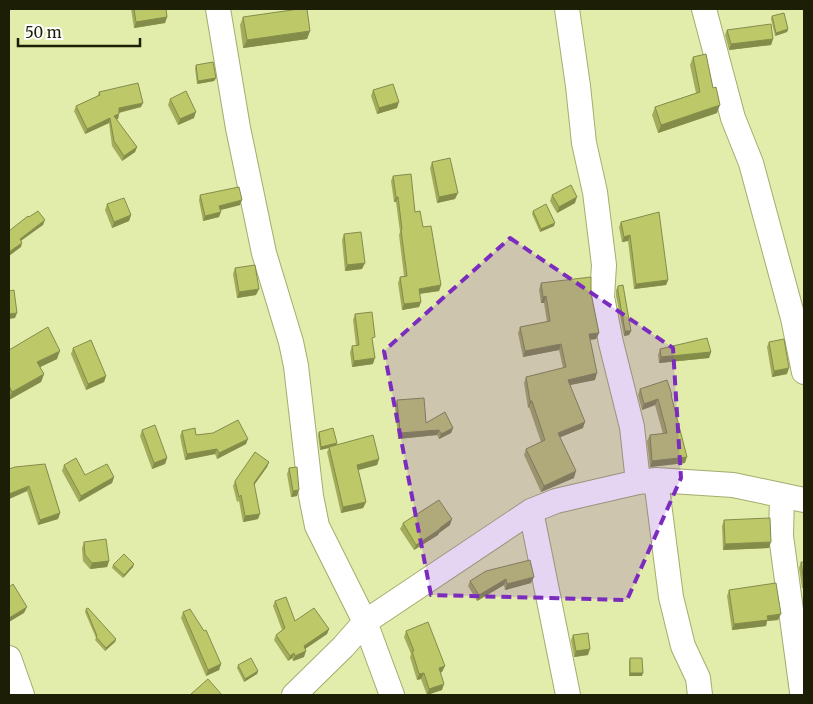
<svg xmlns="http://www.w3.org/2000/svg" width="813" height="704" font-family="Merriweather,serif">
  <rect width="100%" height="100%" fill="#e2ecab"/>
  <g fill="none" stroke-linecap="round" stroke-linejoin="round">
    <defs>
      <path id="minor" d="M218,9L238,128L264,253L291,342L296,366L311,496L317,526L365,622L392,695
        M567,9L578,86L584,143L595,192L604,265L602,297L611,343L632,427L638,482
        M704,9L733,118L751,163L793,318L804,372
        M656,480L671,597L683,646L698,678L700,695
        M782,496L781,536L802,692
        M531,511L568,695
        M9,658L22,695
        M294,695L343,647L365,622L531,511L556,501L638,482L656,480L733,485L804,500"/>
    </defs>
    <use href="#minor" stroke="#a4ac6e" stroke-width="26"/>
    <use href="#minor" stroke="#fff" stroke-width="24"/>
  </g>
  <path fill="#a3ac5a" d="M131,9H166L167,17L165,23L134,28Z
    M772,16L788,29L787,32L775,36L771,19Z
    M243,17L310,31L307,39L243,48L240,25Z
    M727,30L773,39L771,45L729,50L725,35Z
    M693,57L717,113L658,133L652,115L655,107L696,93L690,65Z
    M196,65L216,78L214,81L197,84L195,68Z
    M373,90L397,108L377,114L371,96Z
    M99,92L141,107L119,113L118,119H116L137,147L135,152L122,161L112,146L109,123L85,134L74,111L76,106L97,97Z
    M170,99L194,118L178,125L168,105Z
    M432,162L455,199L437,203L430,168Z
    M393,176L415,212L423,227L441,285L439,291L420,294L421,302L419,307L402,310L398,283L400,277L404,276L399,235L400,232L396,202H394L391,181Z
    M200,195L240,205L220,210L219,217L203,221L199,200Z
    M552,195L575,203L557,213L550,201Z
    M107,204L131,215L129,221L112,228L105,210Z
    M533,211L554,226L540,232L532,214Z
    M621,222L668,280L666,285L634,289L628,241L622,242L619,227Z
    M344,234L362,269L345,271L342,240Z
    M235,268L256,295L237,298L233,274Z
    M541,283L591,293L599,333L596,339L590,340L595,380L570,385L583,428L560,437L574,478L541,492L524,455L526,449L541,442L529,407L528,408L524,383L526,377L563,368L559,350L523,357L518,333L520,327L547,322L544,303H541L539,290Z
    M618,286L631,331L629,335L624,336L616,296V290Z
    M355,314L373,343V364L352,367L350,352L352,346L356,345L353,320Z
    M769,342L787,374L772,377L767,347Z
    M73,348L106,376L104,382L86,390L71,354Z
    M660,349L711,352L709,358L659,363L658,355Z
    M9,350L57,359L40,367L44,374L41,382L9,400Z
    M640,389L671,397L685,463L650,467L647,441L650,435L663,434L655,405L642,410L638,395Z
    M397,400L426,423L453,428L451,433L439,439L437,435L398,439L395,406Z
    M142,430L167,458L165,464L152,469L140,436Z
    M182,431L196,435L246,444L217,459L215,454L185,460L180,436Z
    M319,432L337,443L336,445L379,459L377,465L358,470L366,502L363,508L341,513L327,452L329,448L320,450L318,435Z
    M269,462L267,467L254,485L258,519L243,522L239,501L237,502L233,486L235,481Z
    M45,464L60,513L58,519L38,525L27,491L9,499Z
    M64,465L85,475L114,477L112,483L79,502L62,471Z
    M289,468L297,496L291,497L287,474Z
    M724,520L769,548L723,550L722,526Z
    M403,523L450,525L439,533L438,535L414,550L400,529Z
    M84,542L109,561L107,567L90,569L83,561L82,548Z
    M801,562H804V588H802L799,568Z
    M113,565L133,567L123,578L112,568Z
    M486,571L531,583L505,590L504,585L477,601L468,586L470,581Z
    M729,590L778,620L767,621L766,626L732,630L727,596Z
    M275,601L295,621L329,629L327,634L305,649L304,657L293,661L292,658L288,661L274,640L276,635L282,630L273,606Z
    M86,609L116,639L115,642L105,651L95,640L96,638L85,612Z
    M183,612L221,664L219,670L206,676L181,618Z
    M406,631L442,672L440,673L442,690L427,695L421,679L417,680L410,657L411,654L404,637Z
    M573,635L588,655L574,657L571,640Z
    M630,658L642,676H629V661Z
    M238,665L258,671L257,674L244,682L237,668Z"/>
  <path fill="#848c4a" d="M167,17L165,23L134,28L136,22Z
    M788,29L787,32L775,36L776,33Z
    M310,31L307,39L243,48L247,40Z
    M773,39L771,45L729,50L731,44Z
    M216,78L214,81L197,84L198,81Z
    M399,102L397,108L377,114L379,108Z
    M143,103L141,107L117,113L119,108Z
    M720,105L717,113L658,133L661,125Z
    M196,112L194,118L178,125L180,119Z
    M119,114L118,119L112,121L114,116Z
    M110,118L109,123L85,134L87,129Z
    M137,147L135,152L122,161L124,156Z
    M458,193L455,199L437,203L439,197Z
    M396,197H398L396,202H394Z
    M577,197L575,203L557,213L559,207Z
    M242,200L240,205L217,211L219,206Z
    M221,212L219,217L203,221L205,216Z
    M131,215L129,221L112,228L114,222Z
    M45,220L43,225L18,243L20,239Z
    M555,223L554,226L540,232L541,229Z
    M630,235L628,241L622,242L624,237Z
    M22,243L21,247L9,256V252Z
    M365,263L362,269L345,271L347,265Z
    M668,280L666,285L634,289L636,284Z
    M441,285L439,291L417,294L419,289Z
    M259,289L256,295L237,298L239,292Z
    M546,296L544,303H541L543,297Z
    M421,302L419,307L402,310L404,304Z
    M17,313L15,318L9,319V314Z
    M625,331H631L629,335L624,336Z
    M599,333L596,339L586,340L589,334Z
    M561,344L559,350L523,357L525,351Z
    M60,351L57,359L34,370L37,362Z
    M711,352L709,358L659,363L661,357Z
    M375,358L373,364L352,367L354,361Z
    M789,368L787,374L772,377L774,371Z
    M597,373L595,380L565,386L568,380Z
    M44,374L41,382L9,400L12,392Z
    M106,376L104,382L86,390L88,384Z
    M658,399L655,405L642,410L644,404Z
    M530,401H532L529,407L528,408Z
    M585,422L583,428L556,439L558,433Z
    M453,428L451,433L439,439L441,434Z
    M439,430L437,435L398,439L400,433Z
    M248,439L246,444L217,459L219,453Z
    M337,443L336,446L320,450L321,447Z
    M217,449L215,454L185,460L187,454Z
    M687,457L685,463L650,467L652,461Z
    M167,458L165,464L152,469L154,463Z
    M379,459L377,465L355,471L357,465Z
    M269,462L267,467L252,488L254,483Z
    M576,471L574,478L541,492L544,486Z
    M114,477L112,483L79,502L81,496Z
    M29,486L27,491L9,499V494Z
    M299,490L297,496L291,497L293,491Z
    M366,502L363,508L341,513L343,507Z
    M60,513L58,519L38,525L40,520Z
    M260,514L258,519L243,522L245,516Z
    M452,519L450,525L439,533L438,535L414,550L416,545Z
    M771,542L769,548L723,550L725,544Z
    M109,561L107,567L90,569L92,563Z
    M134,564L133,567L123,578L124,575Z
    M534,577L531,583L505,590L507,584Z
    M506,579L504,585L477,601L479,595Z
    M27,607L24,613L9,622V618Z
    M781,614L778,620L767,621L766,626L732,630L734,624L767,616Z
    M329,629L327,634L302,651L304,646Z
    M116,639L115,642L105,651L106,648Z
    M590,649L588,655L574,657L576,651Z
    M306,651L304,657L293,661L295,656Z
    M294,653L292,658L288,661L290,656Z
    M221,664L219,670L206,676L208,670Z
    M445,666L442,672L437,674L439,668Z
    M258,671L257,674L244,682L245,679Z
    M424,673L421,679L417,680L419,674Z
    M630,673H643L642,676H629Z
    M444,684L442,690L427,695L429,689Z"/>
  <path fill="#bdc869" stroke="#848c4a" d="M134,9H166L167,17L136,22Z
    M299,9H307L310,31L247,40L243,17Z
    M784,13L788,29L776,33L772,16Z
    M771,24L773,39L731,44L727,30Z
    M706,54L713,88L716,87L720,105L661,125L655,107L700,92L693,57Z
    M213,62L216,78L198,81L196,65Z
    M138,83L143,103L119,108V114L114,116L137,147L124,156L114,141L110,118L87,129L76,106L100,95L99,92Z
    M393,84L399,102L379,108L373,90Z
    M186,91L196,112L180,119L170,99Z
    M450,158L458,193L439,197L432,162Z
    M411,174L415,212L420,211L423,227L431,226L441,285L419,289L421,302L404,304L400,277L407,276L401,230L402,229L398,197H396L393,176Z
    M571,185L577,197L559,207L552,195Z
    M239,187L242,200L219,206L221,212L205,216L200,195Z
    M124,198L131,215L114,222L107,204Z
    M546,204L555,223L541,229L533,211Z
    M38,211L45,220L20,239L22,243L9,252V231L28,216L29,217Z
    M659,212L668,280L636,284L630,235L624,237L621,222Z
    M361,232L365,263L347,265L344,234Z
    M255,265L259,289L239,292L235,268Z
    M591,277V293L599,333L589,334L597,373L568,380L585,422L558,433L576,471L544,486L526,449L545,440L532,401H530L526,377L566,367L561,344L525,351L520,327L550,321L546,296L543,297L541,283Z
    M623,285L631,331H625L618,291V286Z
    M14,290L17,313L9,314V291Z
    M372,312L375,337L372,338L375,358L354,361L352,346L359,345L355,314Z
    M48,327L60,351L37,362L44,374L12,392L9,386V350Z
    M707,338L711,352L661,357L660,349Z
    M784,339L789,368L774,371L769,342Z
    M91,340L106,376L88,384L73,348Z
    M667,380L672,395H671L687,457L652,461L650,435L667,433L658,399L644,404L640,389Z
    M424,398L426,423L445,412L453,428L441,434L439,430L400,433L397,400Z
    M238,420L248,439L219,453L217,449L187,454L182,431L195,428L196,435L213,433Z
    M155,425L167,458L154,463L142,430Z
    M333,428L337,443L321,447L319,432Z
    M373,435L379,459L357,465L366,502L343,507L329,447Z
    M255,452L269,462L254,483L260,514L245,516L241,495L239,497L235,481Z
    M76,458L85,475L107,464L114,477L81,496L64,465Z
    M45,464L60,513L40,520L29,486L9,494V469L15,467Z
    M297,467L299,490L293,491L289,468Z
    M439,500L452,519L440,528V529L416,545L403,523Z
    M770,518L771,542L725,544L724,520Z
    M106,539L109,561L92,563L85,555L84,542Z
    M124,554L134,564L124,575L113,565Z
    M530,560L534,577L507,584L506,579L479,595L470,581L486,571Z
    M801,562H804V582Z
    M776,583L781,614L767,616L768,620L734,624L729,590Z
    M13,584L27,607L9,618V587Z
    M286,597L295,621L314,608L329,629L304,646L306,651L295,656L294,653L290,656L276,635L285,628L275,601Z
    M88,608L116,639L106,648L96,637L97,636L86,609Z
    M190,609L204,631L206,630L221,664L208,670L183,612Z
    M428,622L445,666L439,668L444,684L429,689L424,673L419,674L412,651H414L406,631Z
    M588,633L590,649L576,651L573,635Z
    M251,658L258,671L245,679L238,665Z
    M630,658H642L643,673H630Z
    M208,679L222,695H193L191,694Z"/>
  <path fill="#7b2cbf" fill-opacity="0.2" stroke="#7b2cbf" stroke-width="4" stroke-dasharray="10 6" stroke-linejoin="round" d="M510,238L673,348L681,478L627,600L431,595L384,351Z"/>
  <rect width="813" height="704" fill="none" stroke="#1c1e05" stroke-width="20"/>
  <path d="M18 38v8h122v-8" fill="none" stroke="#1c1e05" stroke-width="2.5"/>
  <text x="25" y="38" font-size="15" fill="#1c1e05" stroke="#ffffff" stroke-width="4" paint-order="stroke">50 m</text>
</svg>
